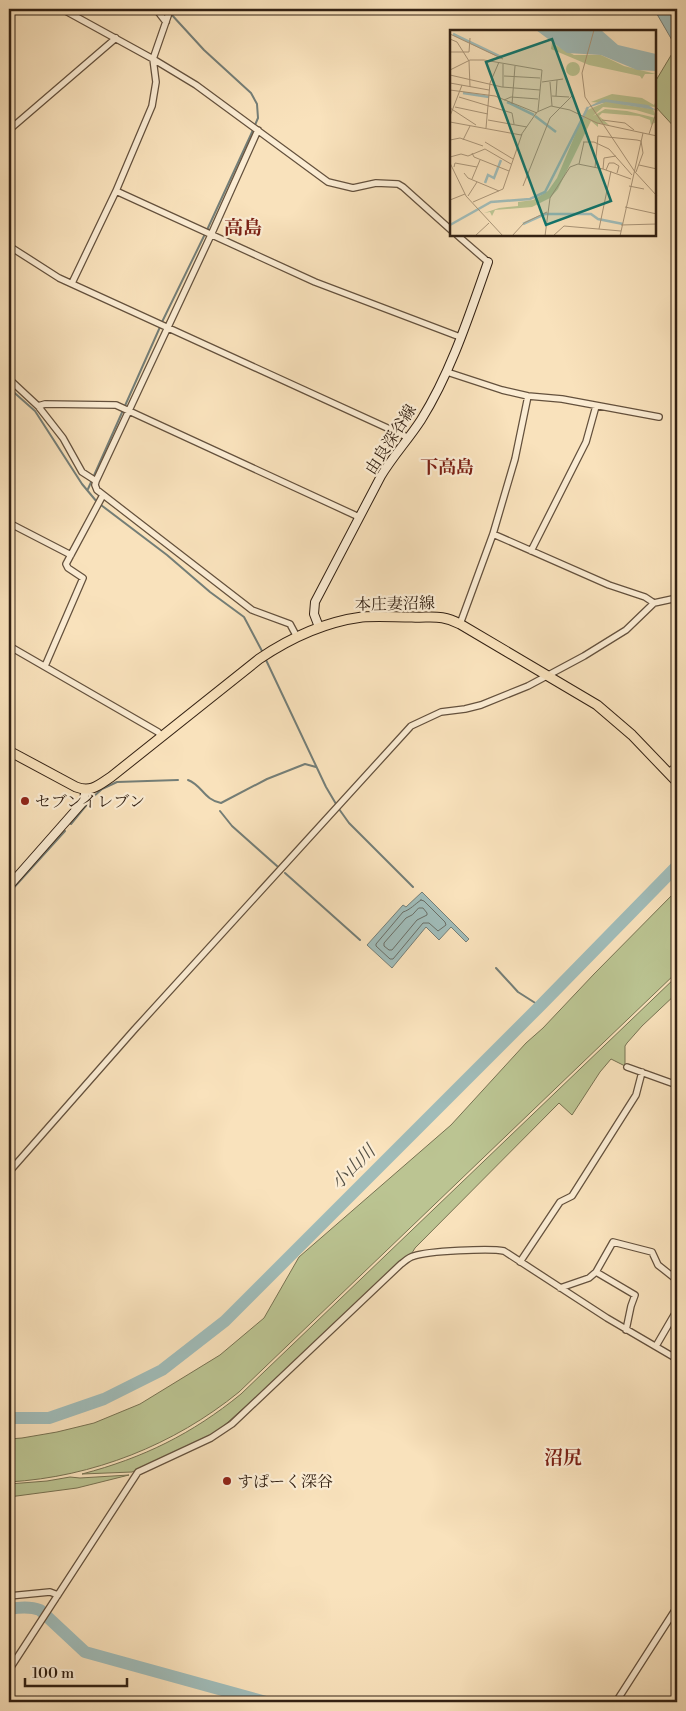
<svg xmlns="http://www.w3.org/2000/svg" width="686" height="1711" font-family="'Libre Bodoni','Noto Serif JP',serif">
  <rect width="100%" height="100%" fill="#f9e2bc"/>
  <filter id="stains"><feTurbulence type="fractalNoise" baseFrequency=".004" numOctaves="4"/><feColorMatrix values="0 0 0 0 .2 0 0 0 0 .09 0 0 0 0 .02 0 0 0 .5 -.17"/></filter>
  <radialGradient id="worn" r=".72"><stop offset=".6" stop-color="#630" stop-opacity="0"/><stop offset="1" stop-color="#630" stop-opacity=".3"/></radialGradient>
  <path fill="#bbc492" stroke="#777252" d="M676,47L677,49V130L655,106V82Z
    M677,890V972L239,1392C174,1445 93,1477 9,1482V1439L22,1438L57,1432L94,1423L140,1404L220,1355L264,1318L299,1257L451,1125L526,1043L543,1028L594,974Z
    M677,976V993L642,1026L627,1043L625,1046V1066L611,1059L600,1072L572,1115L559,1103L415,1248L412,1253L395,1266L292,1365L219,1430L192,1445L132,1472L82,1474C143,1458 192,1434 241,1394Z
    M129,1475L77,1488L9,1497V1484L47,1481L70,1477L80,1478Z"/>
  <path fill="#a0bcb9" stroke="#747e77" d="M654,9H677V49L676,47Z
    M422,892L469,939L466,942L451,927L439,940L426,927L392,968L367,945L403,905L406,907Z"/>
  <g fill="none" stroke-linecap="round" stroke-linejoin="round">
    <path stroke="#6a6e66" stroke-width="1" d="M421,900L424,901L445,922L446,925L438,931L429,923H423L393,959H390L376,946V944L403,912C410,910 415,904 421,900Z
      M419,908H423L427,913V915L417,920L392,950H389L384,946V943L406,918L412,915Z"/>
    <path stroke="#747e77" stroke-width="2" d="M171,14L204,50L251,93L257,104L258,118L255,125
      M207,230L253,130
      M162,322L205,234
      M9,388L35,411L82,484L97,502
      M88,489L160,327
      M101,505L167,555L210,592L244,617L262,651
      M266,660L326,787L339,809L349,823L413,887
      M188,780C202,785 204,800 221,803L267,779L305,764L316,767
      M220,811L232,826L277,866
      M71,824L93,797L102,789L117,782L178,780
      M285,873L360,940
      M9,893L65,831
      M496,968L518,992L540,1006"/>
    <path stroke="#a0bcb9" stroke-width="12" d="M9,1418H49L104,1399L162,1370L225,1321L540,1006L677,866
      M9,1609C20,1607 30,1606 40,1610L85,1652L266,1702"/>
    <defs>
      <path id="minor" d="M62,9L153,59L196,85L328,182L353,188L376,183L398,184L403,187L451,230
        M156,9L166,22
        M9,130L116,38
        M116,191L315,282L460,337
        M457,235L488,262
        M9,246L59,278L407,437
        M72,283L116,191L152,106L156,82L153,59L170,10
        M447,372L502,390L528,396L562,399L659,417
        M9,379L38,406L63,438L82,472L96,481L95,485L97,490L252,610L290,624L297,637
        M38,406L45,404L116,405L359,517
        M96,481L211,235L258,130
        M9,523L71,555
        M493,534L609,585L645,597L654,603
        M531,551L586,442L596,406
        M460,624L493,534L515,459L528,396
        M9,646L158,732L161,736
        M45,666L83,578L68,568L66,564L103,495
        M668,772L677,766
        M627,1067L677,1085
        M9,1172L134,1030L411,726L441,712L465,709L481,705L528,686L584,656L626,630L654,603L677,598
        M520,1262L560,1202L572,1196L636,1095L642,1072
        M596,1272L635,1295L631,1306L626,1330
        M560,1288L589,1278L596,1272L613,1242L652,1252L658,1265L677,1280
        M656,1346L677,1310
        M9,1596L50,1592L58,1595
        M9,1670L138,1472L211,1438L232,1424L401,1264C405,1261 409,1257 414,1256C427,1251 491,1248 504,1251L607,1318L677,1359
        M616,1702L677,1607"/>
      <path id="secondary" d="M319,627L314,614L315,602L381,476C393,456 408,440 421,420C451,372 469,316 488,262
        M9,886L83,802L86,790"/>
      <path id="primary" d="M9,751L76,787C91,793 99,785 111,777L259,659C290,638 324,622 362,617C378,616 395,617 412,617C431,618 442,614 460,624L597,705L632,735L677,782"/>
    </defs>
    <use href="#minor" stroke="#64513d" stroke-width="8"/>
    <use href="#secondary" stroke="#332113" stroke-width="10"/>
    <use href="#primary" stroke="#332113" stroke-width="11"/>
    <use href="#minor" stroke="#fbecd3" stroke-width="5.5"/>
    <use href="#secondary" stroke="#fbecd3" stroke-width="8"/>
    <use href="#primary" stroke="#f9e2bc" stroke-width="9"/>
  </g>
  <g fill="#8f2418" stroke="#fbecd3" stroke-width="2">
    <circle cx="25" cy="801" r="5"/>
    <circle cx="227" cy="1481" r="5"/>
  </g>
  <g text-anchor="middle" stroke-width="4.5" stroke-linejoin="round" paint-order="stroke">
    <g font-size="16" fill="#332113" stroke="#fbecd3">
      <text transform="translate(390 439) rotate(-57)" y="6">由良深谷線</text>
      <text transform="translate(395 603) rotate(-1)" y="6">本庄妻沼線</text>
    </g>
    <g font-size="16" fill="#332113" stroke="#fbecd3" text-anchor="start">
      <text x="35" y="807">セブンイレブン</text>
      <text x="237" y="1487">すぱーく深谷</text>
    </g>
    <g font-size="18" font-weight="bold" fill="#7a1f14" stroke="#fbecd3">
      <text x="447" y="473">下高島</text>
    </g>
    <g font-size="18" font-style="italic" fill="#545045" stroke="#fbecd3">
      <text transform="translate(353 1167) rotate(-45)" y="6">小山川</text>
    </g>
    <g font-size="19" font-weight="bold" fill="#7a1f14" stroke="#fbecd3">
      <text x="243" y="234">高島</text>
      <text x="563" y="1464">沼尻</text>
    </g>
  </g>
  <g transform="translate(450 30)">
    <rect width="206" height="206" fill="#f9e2bc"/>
    <path d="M102,13L124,25H151L174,36L206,44H195L192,49L190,46L139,35L101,19ZM116 39a7 7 0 1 1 14 0a7 7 0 1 1-14 0ZM162,64L192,68L204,75L206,71V77L141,72ZM156,72L203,79L206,86L186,80L153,77L143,86L155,79L177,81L206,88V92L201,95L200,90L189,86L152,83L149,86L159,95L148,93V97L141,91L108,159L100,168L82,177L45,180L42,186L40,182L34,183L49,178L68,176V172L83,170L98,161L107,148L135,81Z" fill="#bbc492"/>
    <path d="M86,0H151L168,15L206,24V41L187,40L151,25L117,23ZM154,69L198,75L206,80L156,72L134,79Z" fill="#a0bcb9"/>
    <path fill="none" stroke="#a0bcb9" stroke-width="2.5" d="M3,4L51,27M13,63L39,67M57,72L84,85M85,86L106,102M35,153L38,145L44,148L51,130M73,194L95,184H141L148,189L173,194M0,195L41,172L80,169L95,162L138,77"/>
    <path fill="none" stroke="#aa9578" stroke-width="1" d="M144,0L132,43L135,67L185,142L207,166M0,4L53,29M0,9L7,12L19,31L20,57M0,22H19L20,8M0,40L20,30H34L92,40M0,45L52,57L90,60M54,46L90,48M92,52L113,49M100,52L102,76M0,53L39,60M53,57V34M0,60L45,66L87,83M102,66L119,67M106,66L107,50M9,67L62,83L64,94M54,70L61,67L88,69M62,74L65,36M5,77L38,84M0,78L26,95M88,81L92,40M0,86L12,55M38,90L77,97M152,90L175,93L184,100M0,92L71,105L87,82L101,76L120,80L147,93L207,106M36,98L40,53L49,32M199,104L207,80M0,110L10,108L33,116M13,110L20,96M35,112L63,129M133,112H144L159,119L182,145M22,123L24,127L59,141M0,127L11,124L18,126L35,119L61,134M0,133V110M0,133L16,166L53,206M129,134L134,112M189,135L207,139M4,137L5,133L27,137M145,138L148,106L187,110L191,111L193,123L186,142M153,139L154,128L166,126M156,140L159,133H164L169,136L167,143M14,143L18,148L49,161M22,149L30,130M73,156L100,88L123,65M179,156L194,159M18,166L27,152M0,170L15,164M23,172L53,159L72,104M175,177L207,184M171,195L207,194M149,199L161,141M25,206L39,193M62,206L74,193L97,182M95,206L100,168L120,137L128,134L153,139L181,149M103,206L114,196L171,201M170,206L193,103"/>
    <path fill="#0f766e" fill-opacity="0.15" stroke="#0f766e" stroke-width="2.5" d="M102,9L161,171L96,195L36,32Z"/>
    <rect width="206" height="206" fill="none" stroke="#332113" stroke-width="2.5"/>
  </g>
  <rect width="686" height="1711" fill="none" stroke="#f9e2bc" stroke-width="30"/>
  <rect x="10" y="10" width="666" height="1691" fill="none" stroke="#332113" stroke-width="2.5"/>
  <rect x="15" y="15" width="656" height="1681" fill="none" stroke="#332113"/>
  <path d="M25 1678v8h102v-8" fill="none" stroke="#332113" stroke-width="2.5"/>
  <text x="32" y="1678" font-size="15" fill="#332113" stroke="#fbecd3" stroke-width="4" paint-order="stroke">100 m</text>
  <rect width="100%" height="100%" filter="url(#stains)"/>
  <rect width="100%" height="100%" fill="url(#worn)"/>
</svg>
